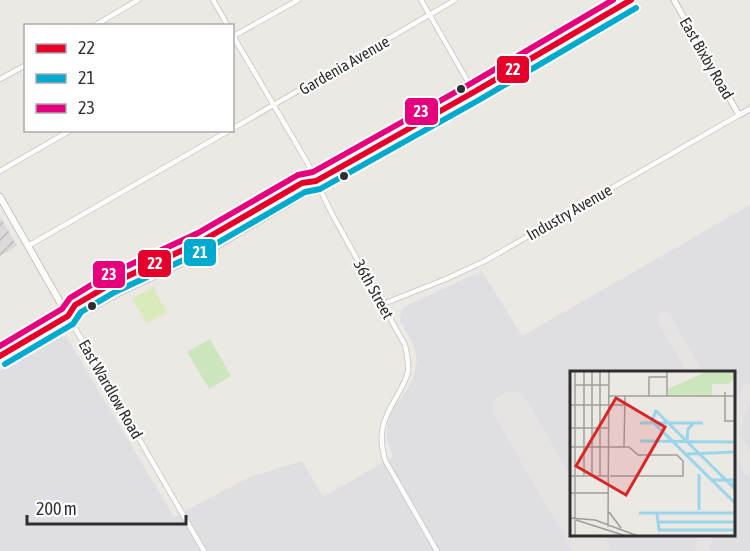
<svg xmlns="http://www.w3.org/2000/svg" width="750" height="551" font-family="'Asap Condensed',sans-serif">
  <defs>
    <pattern id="industrial-furrows" width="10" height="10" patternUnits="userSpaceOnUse" patternTransform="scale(1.5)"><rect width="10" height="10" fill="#dcd9db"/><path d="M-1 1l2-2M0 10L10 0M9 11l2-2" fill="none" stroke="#bdbbbc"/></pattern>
  </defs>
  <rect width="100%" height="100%" fill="#ece8e4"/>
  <path fill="url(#industrial-furrows)" d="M0,216L17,246L0,256Z"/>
  <path fill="#dfdee2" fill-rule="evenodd" d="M750,205V551H0V371L62,335L66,336L174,517L250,477L302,461L323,497L393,457L386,437L388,424L392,410L408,389L413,378L417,362L414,346L400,321L401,313L404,307L482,271L522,336ZM572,372H734V534H572Z"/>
  <path fill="#cee6be" d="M210,339L231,376L209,389L187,352Z"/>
  <path fill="#d9eabb" d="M153,287L167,312L147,323L132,299Z"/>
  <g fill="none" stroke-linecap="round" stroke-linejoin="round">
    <path stroke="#e6e4e2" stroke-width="14" d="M664,319L695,372
      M734,428C737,414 740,401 750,390
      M734,439L750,468
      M702,551L706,534"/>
    <path stroke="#e6e4e2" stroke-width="36" d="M511,409L572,514
      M583,534L592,551"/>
    <defs>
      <path id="minor" d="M213,0L228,26
        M421,0L474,92
        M94,26L138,0
        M232,34L307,162L332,214L405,345C407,354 409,363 408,372C406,380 402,387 398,394C384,418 377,431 385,460L437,551
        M232,37L298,0
        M0,79L26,65
        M232,129L455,0
        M0,171L71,130
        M28,246L230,130
        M383,304L446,279L485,261L739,115
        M68,316L204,551"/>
      <path id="tertiary" d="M674,0L739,115L750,109"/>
      <path id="secondary" d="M0,197L68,316
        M68,316L75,305L111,284L202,241L302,183L316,181L474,92L631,0
        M0,356L68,316L81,313L118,293L208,251L307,192L315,181"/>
    </defs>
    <use href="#minor" stroke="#c5c4c5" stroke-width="6"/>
    <use href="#tertiary" stroke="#c5c4c5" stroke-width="7"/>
    <use href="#secondary" stroke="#c5c4c5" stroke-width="8"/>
    <use href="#minor" stroke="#fcfcfb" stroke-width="4.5"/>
    <use href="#tertiary" stroke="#fcfcfb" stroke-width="5"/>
    <use href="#secondary" stroke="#fcfcfb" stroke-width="6"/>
    <defs>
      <path id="bus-1" d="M0,356L68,316L75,305L111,284L202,241L302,183L316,181L474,92L631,0"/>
      <path id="bus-2" d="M5,364L73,324L81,312L115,292L207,249L305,192L320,189L479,100L636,8"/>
      <path id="bus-3" d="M0,346L62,309L70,298L106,276L198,233L298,175L313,172L470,84L613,0"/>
    </defs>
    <use href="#bus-1" stroke="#fff" stroke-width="10"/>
    <use href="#bus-2" stroke="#fff" stroke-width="10"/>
    <use href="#bus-3" stroke="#fff" stroke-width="10"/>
    <use href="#bus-1" stroke="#e4002b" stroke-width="6"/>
    <use href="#bus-2" stroke="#00a9ce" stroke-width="6"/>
    <use href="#bus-3" stroke="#e5007d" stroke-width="6"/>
  </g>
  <g fill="#2e2e2e" stroke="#fff" stroke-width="2">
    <circle cx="461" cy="89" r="5"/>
    <circle cx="344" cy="176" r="5"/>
    <circle cx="92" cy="306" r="5"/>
  </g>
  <g text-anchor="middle" stroke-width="4.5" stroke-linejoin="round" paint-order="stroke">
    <g font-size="16" fill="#2e2e2e" stroke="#fff">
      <text transform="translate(707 58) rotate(60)" y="6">East Bixby Road</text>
      <text transform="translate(344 65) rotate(-30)" y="6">Gardenia Avenue</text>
      <text transform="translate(569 212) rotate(-30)" y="6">Industry Avenue</text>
      <text transform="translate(374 289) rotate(61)" y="6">36th Street</text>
      <text transform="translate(111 389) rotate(60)" y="6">East Wardlow Road</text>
    </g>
  </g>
  <g transform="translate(570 371)">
    <rect width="165" height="165" fill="#ece8e4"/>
    <path d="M138,0H165V8L158,13H142V25L98,24V18Z" fill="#cee6be"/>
    <path fill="none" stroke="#99d6ec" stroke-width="3" d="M85,39L165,118M86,39L82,50L165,132M70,52H133M70,70L165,71M117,70L118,58L123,53M117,83L165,81M129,103V139M142,109H165L162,115M69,142H165M87,143L89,159H165M87,151H165"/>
    <path fill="none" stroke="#a09e9b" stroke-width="1.5" d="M5,0V165M5,14H38M155,21V50H165M39,25H165M79,25V6H97M97,25V0M0,34H55M0,57H39M0,76H59L68,84H107L113,90V105H40M54,76L55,25M0,105H39M14,105V0M22,105V0M30,105V0M0,122H39M39,141L51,157M0,147L25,149L68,165M6,149L56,165M38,156L39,0"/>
    <path fill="#d62828" fill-opacity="0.15" stroke="#d62828" stroke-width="3" d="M46,27L95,56L56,124L6,95Z"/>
    <rect width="165" height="165" fill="none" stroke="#2e2e2e" stroke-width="3"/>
  </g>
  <g stroke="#fff" stroke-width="2">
    <rect x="496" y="55" width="34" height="29" rx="6" fill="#e4002b"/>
    <rect x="404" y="97" width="35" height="29" rx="6" fill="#e5007d"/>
    <rect x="183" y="238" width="34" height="29" rx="6" fill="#00a9ce"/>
    <rect x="137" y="249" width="35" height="29" rx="6" fill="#e4002b"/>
    <rect x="92" y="260" width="34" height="29" rx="6" fill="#e5007d"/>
  </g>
  <g font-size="16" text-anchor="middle" font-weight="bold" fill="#fff">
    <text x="513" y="75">22</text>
    <text x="421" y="117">23</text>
    <text x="200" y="258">21</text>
    <text x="155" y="269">22</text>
    <text x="109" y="280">23</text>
  </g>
  <rect x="24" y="24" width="210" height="108" fill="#ffffff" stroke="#ababab" stroke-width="1.5"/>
  <rect x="36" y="44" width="30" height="9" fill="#e4002b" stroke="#ababab" stroke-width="1.5"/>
  <text x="78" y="54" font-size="18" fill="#2e2e2e">22</text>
  <rect x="36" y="74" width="30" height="9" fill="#00a9ce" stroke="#ababab" stroke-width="1.5"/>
  <text x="78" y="84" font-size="18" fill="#2e2e2e">21</text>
  <rect x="36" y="104" width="30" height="9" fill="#e5007d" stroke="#ababab" stroke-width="1.5"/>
  <text x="78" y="114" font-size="18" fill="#2e2e2e">23</text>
  <path d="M27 515v9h159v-9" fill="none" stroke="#2e2e2e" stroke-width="3"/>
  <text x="36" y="515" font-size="18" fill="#2e2e2e" stroke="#ffffff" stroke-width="4.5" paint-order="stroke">200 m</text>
</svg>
